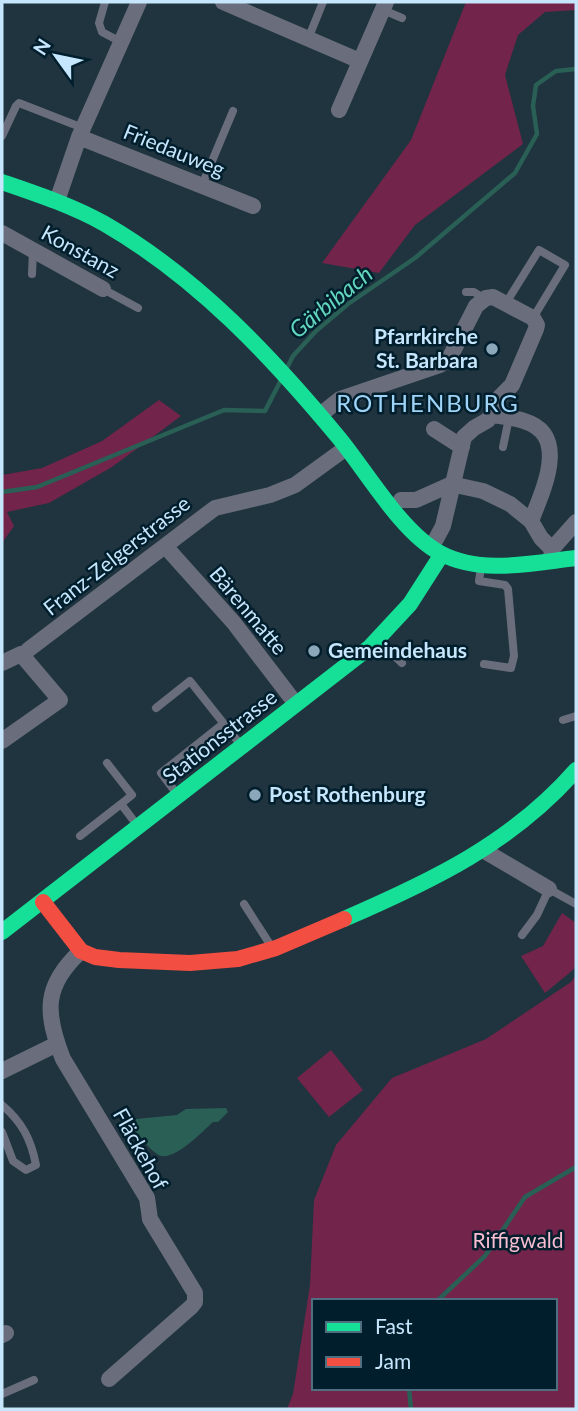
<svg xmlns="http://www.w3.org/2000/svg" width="578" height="1411" font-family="Lato,sans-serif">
  <rect width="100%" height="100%" fill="#1f343f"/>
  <path fill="#72244a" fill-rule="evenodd" d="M466,2H576V10L545,12L518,35L505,75L523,144L415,225L379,273L322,263L411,140Z
    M159,400L181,416L112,467L49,503L7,512L14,526L2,543V475L42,468L102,441Z
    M562,913L576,923V964L573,970L545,993L521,956L543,946Z
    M576,975V1409H287L293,1394L310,1285L314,1200L336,1145L392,1078L486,1039L571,982ZM314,1301H555V1388H314Z
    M331,1050L363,1090L329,1117L297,1078Z"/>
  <path fill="#295f55" d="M226,1108L228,1112L218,1122H213C202,1132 171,1165 157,1154C148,1148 141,1137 133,1129L136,1119L177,1115L186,1109Z"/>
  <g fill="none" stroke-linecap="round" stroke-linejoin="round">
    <path stroke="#295f55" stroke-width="4.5" d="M288,366L293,356L316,331L348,304L415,258L515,173L537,134L533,106L536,85L556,71L576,69
      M2,492L37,487L224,410L265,411L281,380
      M437,1301L485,1256L525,1197L576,1167
      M409,1388L411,1409"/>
    <path stroke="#6a6d7b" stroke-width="8" d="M105,2L99,23L102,32L121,42
      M383,10L402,18
      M308,39L323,2
      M2,136L16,106L19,103L83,128
      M202,185L233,111
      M32,274L33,250
      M103,289L138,308
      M466,292H474L485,299
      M506,303L539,250L565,265L533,318
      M503,447L509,418
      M481,567L479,581L505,585L508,589L514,656L511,668L484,664
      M380,642L402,663
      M156,708L190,681L240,744
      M563,720L576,716
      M107,763L132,795L121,804
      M177,794L161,773L223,724
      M80,836L121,804L137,825
      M244,904L271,946
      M522,935L537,915L549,889L576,904
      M2,1105C22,1122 31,1139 36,1165L26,1170L13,1161L2,1132
      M2,1394L34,1380"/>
    <path stroke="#6a6d7b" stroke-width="16" d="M223,2L360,61
      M339,110L386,2
      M79,137L253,206
      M57,201L79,137L139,2
      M2,233L103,289
      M320,415L340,399L440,365L450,357L476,306L486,298L493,297L533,318L537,325L536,329L512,385L500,397L488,420L474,428L464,437L443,526L436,539
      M492,415C502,417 514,417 524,421C570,435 543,490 531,521
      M434,429L462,447
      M460,486L483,491L510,504L531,521L541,538L552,549
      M401,500H416L454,483
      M165,546L234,623L296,704
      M551,559L552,549L576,522
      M28,650L215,508L270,495L295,485L346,448
      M2,663L21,654L60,700L2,741
      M483,850L549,889
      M81,951C43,986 45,1013 63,1059L147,1198L150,1219L195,1293V1302L191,1307L109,1379
      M2,1071L57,1044
      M2,1335L6,1333"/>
    <path stroke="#16e098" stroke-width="16" d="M2,182C37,194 73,206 105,224C198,278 271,356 339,438C367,472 401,532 440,553C481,575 532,563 576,558
      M344,919C432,881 512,843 576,770
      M2,932L370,647L410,604L442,554"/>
    <path stroke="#f24e42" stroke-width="16" d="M43,902L81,951L95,957L119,960L190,963L238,959L276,948L344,919"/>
  </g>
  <g fill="#8ba8ba" stroke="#011e2d" stroke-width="2.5">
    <circle cx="492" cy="349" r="7"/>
    <circle cx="314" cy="651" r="7"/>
    <circle cx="255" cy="795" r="7"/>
  </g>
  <g text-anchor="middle" stroke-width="5" stroke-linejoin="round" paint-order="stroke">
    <g font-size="21" fill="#c5e6fc" stroke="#011e2d">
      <text transform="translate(174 151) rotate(22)" y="7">Friedauweg</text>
      <text transform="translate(80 252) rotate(29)" y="7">Konstanz</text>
      <text transform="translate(117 556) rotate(-38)" y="7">Franz-Zelgerstrasse</text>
      <text transform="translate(248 611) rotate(50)" y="7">Bärenmatte</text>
      <text transform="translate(220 737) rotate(-38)" y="7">Stationsstrasse</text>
      <text transform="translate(140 1149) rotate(61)" y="7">Fläckehof</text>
    </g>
    <g font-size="21" font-weight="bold" fill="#c5e6fc" stroke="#011e2d" text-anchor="start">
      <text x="478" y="344" text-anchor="end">Pfarrkirche<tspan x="478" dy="24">St. Barbara</tspan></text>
      <text x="328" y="658">Gemeindehaus</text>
      <text x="269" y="802">Post Rothenburg</text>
    </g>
    <g font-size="21" fill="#f9bcd0" stroke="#011e2d">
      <text x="518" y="1248">Riffigwald</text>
    </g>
    <g font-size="23" font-style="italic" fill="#62d7be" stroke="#011e2d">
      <text transform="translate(331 302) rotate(-39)" y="8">Gärbibach</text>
    </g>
    <g font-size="24" letter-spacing="2" fill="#9ed4f7" stroke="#011e2d">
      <text x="428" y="412">ROTHENBURG</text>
    </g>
  </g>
  <rect width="578" height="1411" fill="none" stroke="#c5e6fc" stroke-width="7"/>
  <rect x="312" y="1299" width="245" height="91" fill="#011e2d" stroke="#4f6e80" stroke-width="2"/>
  <rect x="326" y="1322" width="35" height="10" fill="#16e098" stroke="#4f6e80" stroke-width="2"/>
  <text x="375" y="1334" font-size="21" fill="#c5e6fc">Fast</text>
  <rect x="326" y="1357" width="35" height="10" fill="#f24e42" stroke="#4f6e80" stroke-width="2"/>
  <text x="375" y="1369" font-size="21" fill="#c5e6fc">Jam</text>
  <g transform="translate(56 56) rotate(303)" stroke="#011e2d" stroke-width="5" paint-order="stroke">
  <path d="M0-5L12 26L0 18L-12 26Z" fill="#c5e6fc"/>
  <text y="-10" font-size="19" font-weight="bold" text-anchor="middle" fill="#c5e6fc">N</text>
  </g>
</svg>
